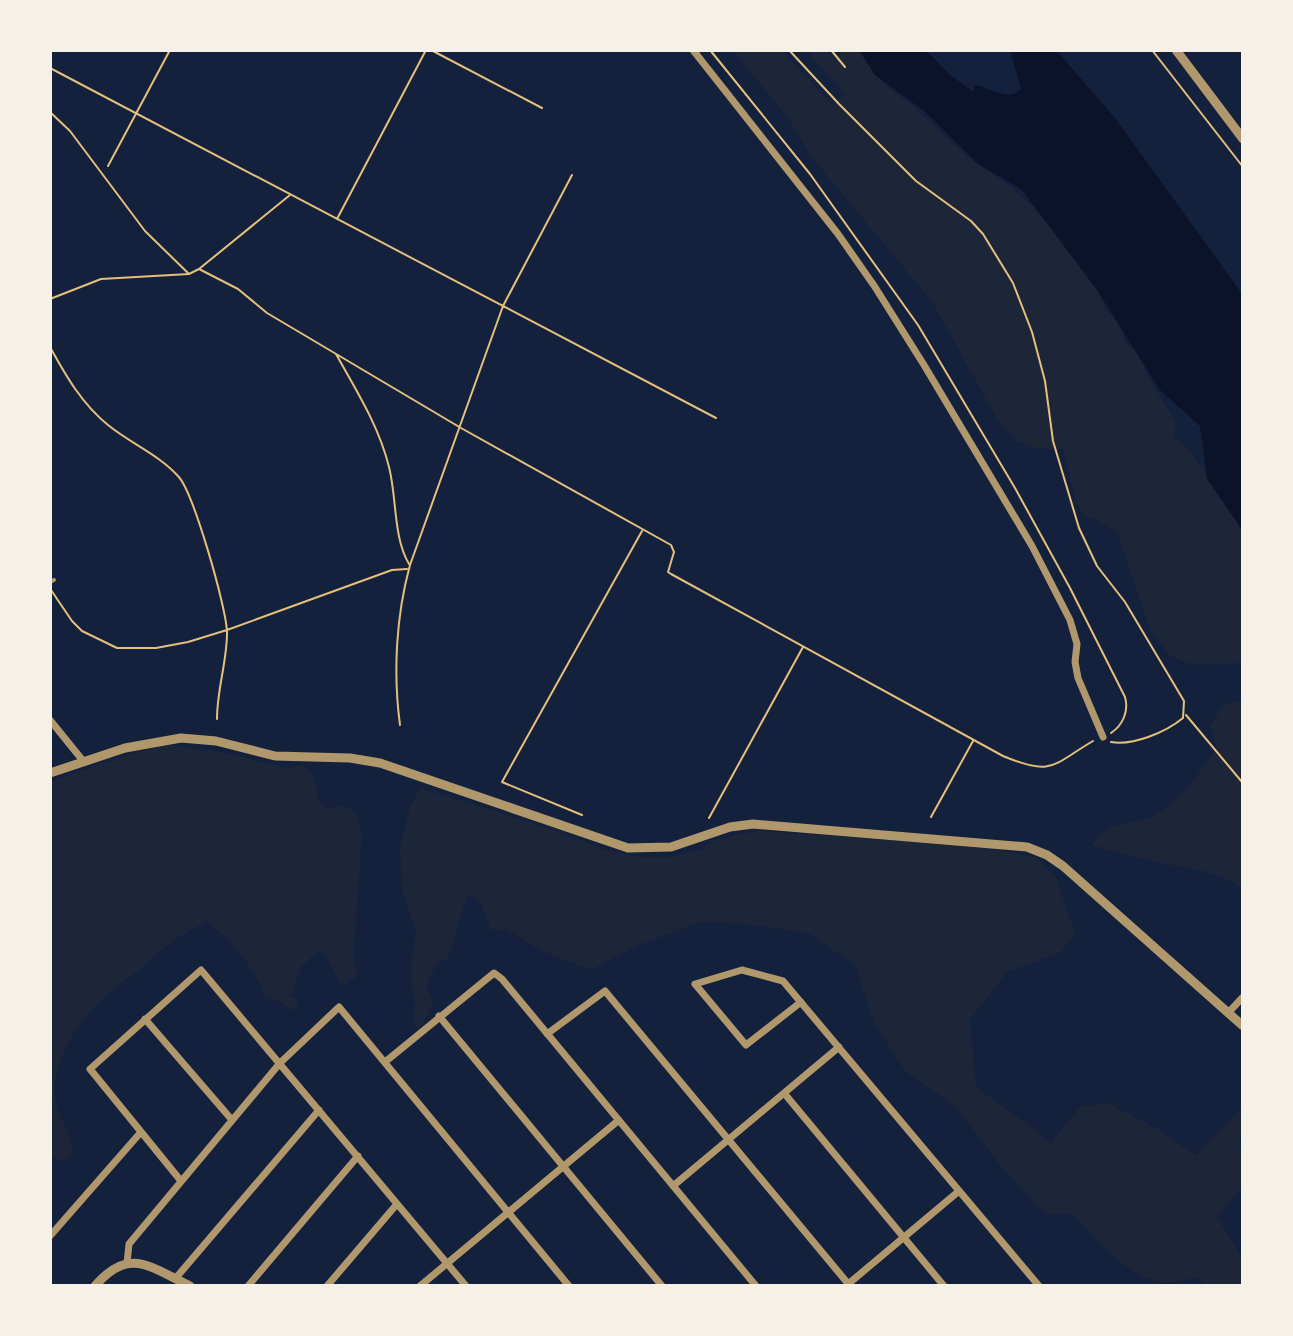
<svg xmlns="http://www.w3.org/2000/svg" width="1293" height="1336" font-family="'Golos Text',sans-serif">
  <rect width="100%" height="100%" fill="#14213d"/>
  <path fill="#1d2539" d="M732,50H781L832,104L845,94L806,50H826L835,60L841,54L839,50H858L885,85L910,104L971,160L1003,181L1030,204L1053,228L1100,290L1104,309L1121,324L1125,343L1140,354L1145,361L1144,370L1175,421L1176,427L1173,436L1191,451L1199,465L1230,496L1243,523V663L1192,665L1170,656L1150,630L1117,532L1096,519L1085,516L1076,503L1063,449L1035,448L1016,440L998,421L933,303L813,159L787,116Z
    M1243,700V889C1219,871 1194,869 1166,864C1141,859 1116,852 1092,845C1110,818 1127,828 1152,816C1183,801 1198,774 1217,747L1210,726L1223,705Z
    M169,745L232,754L288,769L302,765C316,775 317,783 317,799L326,808L346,806L357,815L362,835L354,945V962L358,975L344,986L341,985L326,955L317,952L301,967L291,997L297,999L298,1004L294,1011L279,1001L264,996C257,970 229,937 207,922C175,937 163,948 137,972C132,976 126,978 122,982C87,1009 54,1049 55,1096C56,1117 73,1134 73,1154L62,1162L50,1153V782L135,752Z
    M420,788L539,825L609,851L639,857H672L701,849L719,838L758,831L980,846L1037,858L1056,878L1075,934L1060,953L1007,972L970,1020L976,1087L1051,1142L1080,1107L1108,1103L1156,1128L1196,1155L1243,1107V1129L1238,1145L1243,1152V1186L1217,1217L1243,1260V1286H1205L1198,1277C1187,1279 1171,1284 1160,1282C1124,1275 1096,1238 1071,1213L1053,1215L1041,1210L1003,1169L956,1107L905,1071L874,1023L855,965L808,933L746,924L699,922L637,946L591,970L542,951L506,929L491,930L481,903L469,894C457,917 458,937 447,959L437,963L426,986L433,1001L424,1023L417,1029L414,1021L415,1000L412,986L411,966L416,932L402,889L400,847L410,807Z"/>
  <path fill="#0b132b" d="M859,50H926L950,75L974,92V85C990,87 1007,103 1021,89L1010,50H1056L1115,118L1243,295V531L1207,479L1200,426L1159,389L1097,290L1022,190L977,163L924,111L875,75Z"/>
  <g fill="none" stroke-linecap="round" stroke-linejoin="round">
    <path stroke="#e5c07b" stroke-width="2" d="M431,50L542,108
      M710,50L810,174L918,325L1015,488L1070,588L1125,697C1129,711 1123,725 1111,733
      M789,50L839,104L916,181L971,221L983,234L1013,283L1032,332L1045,381L1053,441L1079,528L1097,566L1125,602L1184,701L1183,718C1166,732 1133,746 1111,742
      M831,50L845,67
      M1152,50L1243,167
      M50,68L716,418
      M50,112L70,131L145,231L188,273
      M108,166L170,50
      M337,219L426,50
      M199,269L238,289L267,313L461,428L671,545L674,552L668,572L671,574L1003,756C1053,777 1052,765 1093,741
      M50,299L101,279L189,274L199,269L290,195
      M50,347C66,376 82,404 108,425C130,443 159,455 178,476C193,491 227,609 227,633C227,662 217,689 217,719
      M336,354C356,390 379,426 389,467C397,498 393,537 409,564
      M51,590L72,621L82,631L117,648H156L188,642L227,630L392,570L407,569
      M1186,715L1242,782
      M400,725C393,673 396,616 410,565L503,306L572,175
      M582,815L502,782L642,531
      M931,817L973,741
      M709,818L803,647"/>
    <path stroke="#b1986c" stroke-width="4" d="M50,582L54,580"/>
    <path stroke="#b1986c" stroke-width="7" d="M693,50L838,234L875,287L924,365L1032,546L1070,620L1077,644L1075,662L1078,678L1103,737
      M50,720L84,762
      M801,1002L746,1045L695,984L742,970L783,981L1039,1286
      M1228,1013L1243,997
      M439,1016L662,1286
      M145,1019L232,1120
      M547,1034L605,991L850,1286
      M385,1062L494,973L502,979L756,1286
      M784,1093L944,1286
      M181,1181L90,1069L201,970L466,1286
      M673,1186L839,1047
      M50,1236L141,1132
      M127,1263L129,1244L280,1063L339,1007L569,1286
      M175,1279L319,1110
      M847,1285L959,1191
      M248,1286L358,1156
      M327,1286L397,1204
      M420,1286L619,1120"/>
    <path stroke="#b1986c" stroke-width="9" d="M1176,50L1243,139
      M50,773L125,748L181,738L216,741L275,756L350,758L380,763L628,848L671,847L730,827L753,824L1027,847L1047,855L1063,866L1243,1026
      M95,1286C129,1246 150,1267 190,1286"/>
  </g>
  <rect width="1293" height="1336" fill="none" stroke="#f6f1e7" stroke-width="104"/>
</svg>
